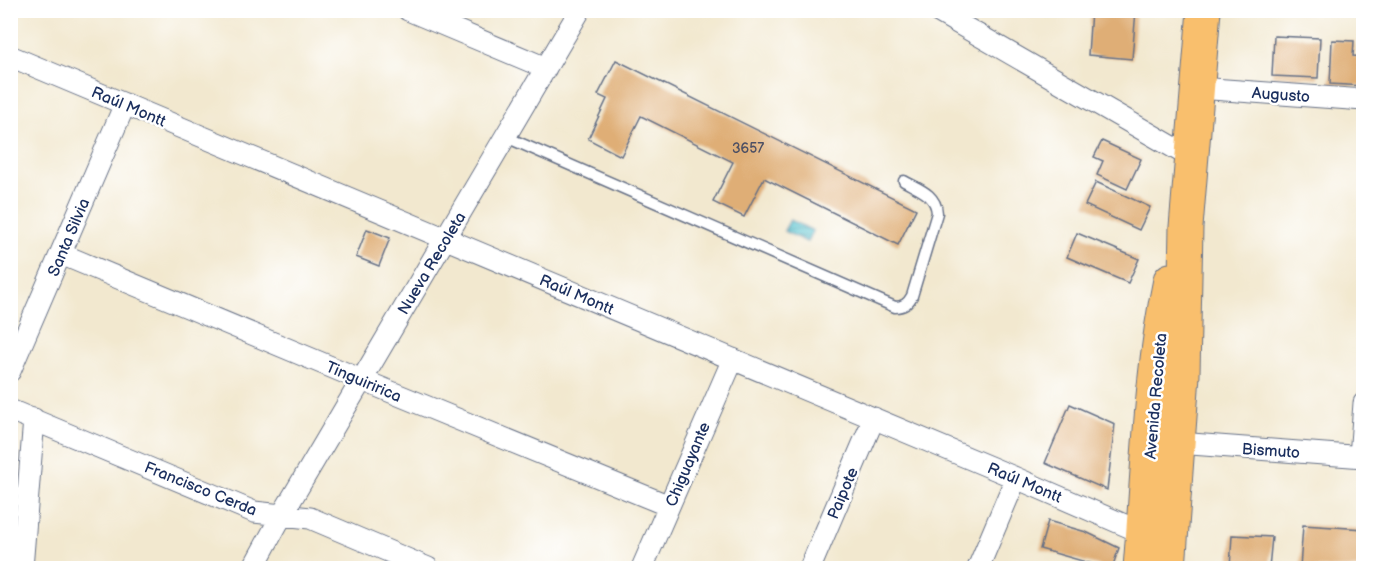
<svg xmlns="http://www.w3.org/2000/svg" width="1374" height="579" font-family="'Balsamiq Sans',sans-serif">
  <defs>
    <pattern id="water-rules" width="6" height="5" patternUnits="userSpaceOnUse" patternTransform="scale(1.5)"><rect width="6" height="5" fill="#58c5d0"/><path d="M0 2.5h6" fill="none" stroke="#48a0ac"/></pattern>
  </defs>
  <rect width="100%" height="100%" fill="#fff"/>
  <filter id="ink" filterUnits="userSpaceOnUse"><feTurbulence type="fractalNoise" baseFrequency=".0167" numOctaves="2"/><feDisplacementMap in="SourceGraphic" scale="12" xChannelSelector="R" yChannelSelector="G"/><feConvolveMatrix kernelMatrix="1 2 1 2 8 2 1 2 1" color-interpolation-filters="sRGB"/></filter>
  <filter id="wash" filterUnits="userSpaceOnUse"><feTurbulence type="fractalNoise" baseFrequency=".008" numOctaves="4" result="noise"/><feDisplacementMap in="SourceGraphic" scale="24" xChannelSelector="R" yChannelSelector="G"/><feGaussianBlur stdDeviation="1.35" result="paint"/><feColorMatrix in="noise" values="0 0 0 0 0 0 0 0 0 0 0 0 0 0 0 0 0 1.4 0 .05"/><feComposite in="paint" operator="in"/></filter>
  <g filter="url(#wash)">
    <rect width="100%" height="100%" fill="#f2e8cf"/>
    <path fill="url(#water-rules)" stroke="#3a7a97" stroke-width="1.5" d="M790,220L813,231L807,242L784,231Z"/>
    <g id="blocks">
      <path fill="#dfae76" d="M1091,10H1136L1132,59L1088,55Z
        M1274,36L1320,38L1318,78L1272,76Z
        M1332,40L1354,41L1353,56L1364,57V86L1330,84Z
        M616,60L916,209L898,245L764,178L744,217L713,202L733,162L641,116L621,156L588,139L607,99L598,95Z
        M1102,141L1141,159L1127,189L1097,175L1103,161L1094,157Z
        M1096,182L1150,207L1139,230L1085,205Z
        M367,229L390,238L379,266L356,257Z
        M1077,233L1139,259L1128,283L1067,257Z
        M1070,404L1115,424L1107,490L1045,463Z
        M1048,521L1086,532L1119,548L1112,568H1107L1040,549Z
        M1303,525L1364,529V568H1300Z
        M1232,535L1272,537L1269,568H1230Z"/>
    </g>
  </g>
  <g filter="url(#ink)">
    <use href="#blocks" fill-opacity="0" stroke="#667086" stroke-width="1.5"/>
    <g fill="none" stroke-linecap="round" stroke-linejoin="round">
      <defs>
        <path id="lane" d="M506,137L895,307C904,307 908,303 912,296L937,213C936,194 918,189 904,181"/>
        <path id="street" d="M408,10L546,68
          M935,10L1192,158
          M10,56L1016,478L1143,533
          M1198,88L1364,100
          M61,254L362,380L669,506
          M10,371L125,104
          M10,410L254,512L310,518L428,568
          M1178,443L1364,457
          M1360,457L1364,403
          M22,568L34,419
          M253,568L282,515L580,10
          M642,568L733,359
          M810,568L874,418
          M978,568L1016,478"/>
        <path id="primary" d="M1140,568C1148,473 1150,374 1170,280
          M1169,568L1183,375L1186,227L1204,10"/>
      </defs>
      <use href="#lane" stroke="#667086" stroke-width="13"/>
      <use href="#street" stroke="#667086" stroke-width="23"/>
      <use href="#primary" stroke="#667086" stroke-width="35"/>
      <use href="#lane" stroke="#fff" stroke-width="10"/>
      <use href="#street" stroke="#fff" stroke-width="21"/>
      <use href="#primary" stroke="#f9bf6d" stroke-width="33"/>
    </g>
  </g>
  <g text-anchor="middle" stroke-width="5" stroke-linejoin="round" paint-order="stroke">
    <g font-size="14" fill="#4c4f64">
      <text x="748" y="153">3657</text>
    </g>
    <g font-size="16" fill="#1b2f5e" stroke="#fff">
      <text transform="translate(1281 94) rotate(4)" y="6">Augusto</text>
      <text transform="translate(129 106) rotate(23)" y="6">Raúl Montt</text>
      <text transform="translate(68 237) rotate(-67)" y="6">Santa Silvia</text>
      <text transform="translate(431 263) rotate(-59)" y="6">Nueva Recoleta</text>
      <text transform="translate(577 294) rotate(23)" y="6">Raúl Montt</text>
      <text transform="translate(364 381) rotate(23)" y="6">Tinguiririca</text>
      <text transform="translate(1155 396) rotate(-85)" y="6">Avenida Recoleta</text>
      <text transform="translate(1271 450) rotate(4)" y="6">Bismuto</text>
      <text transform="translate(687 464) rotate(-67)" y="6">Chiguayante</text>
      <text transform="translate(1025 482) rotate(23)" y="6">Raúl Montt</text>
      <text transform="translate(201 488) rotate(22)" y="6">Francisco Cerda</text>
      <text transform="translate(842 493) rotate(-67)" y="6">Paipote</text>
    </g>
  </g>
  <rect width="1374" height="579" fill="none" stroke="#fff" stroke-width="36"/>
</svg>
